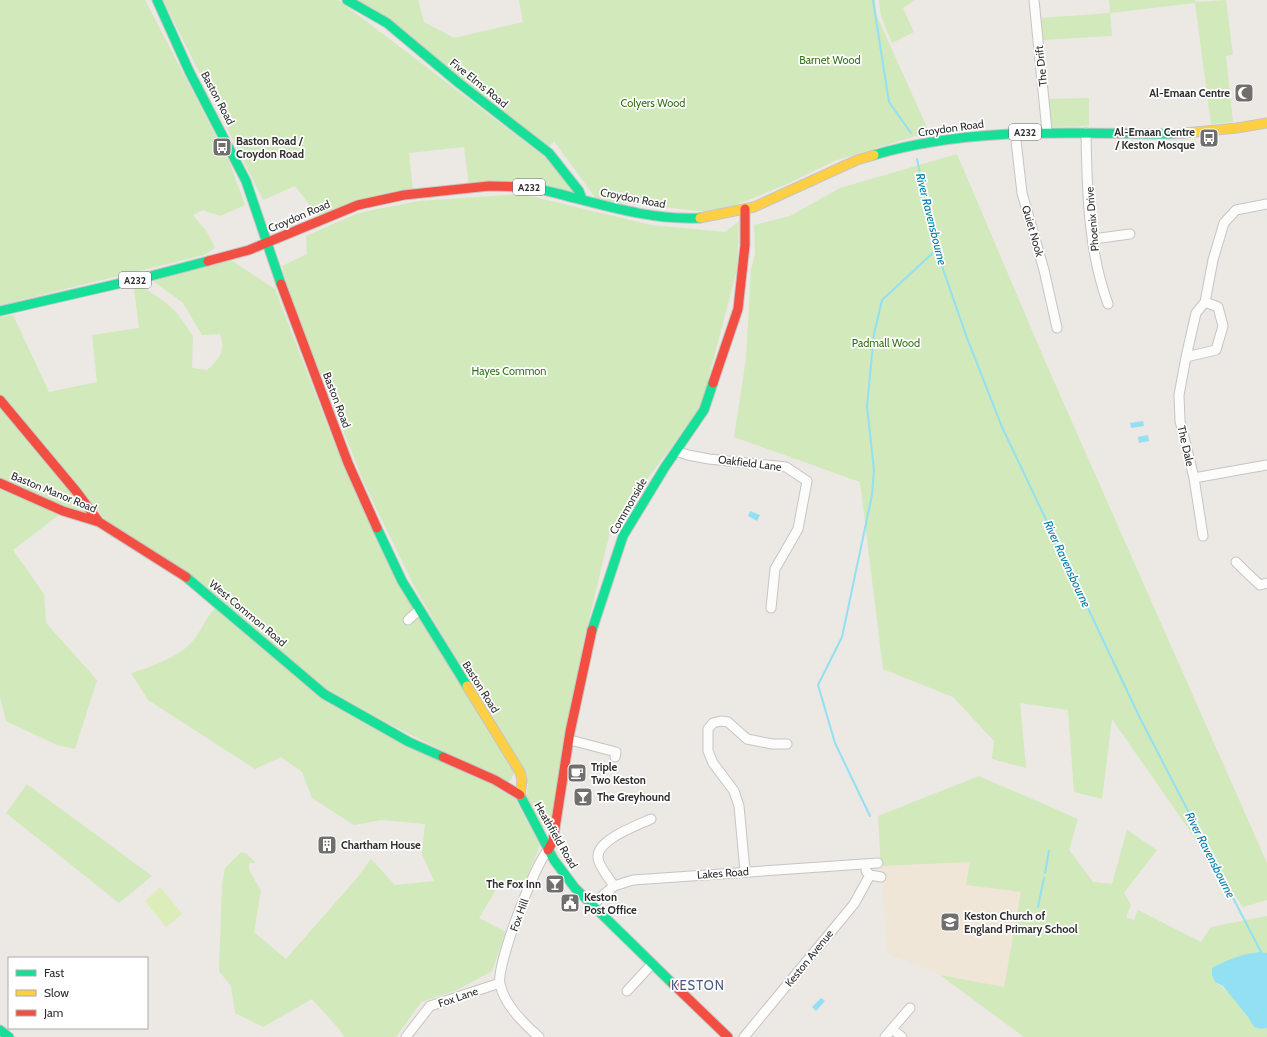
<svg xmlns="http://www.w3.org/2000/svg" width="1267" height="1037" font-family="Cabin,sans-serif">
  <rect width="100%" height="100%" fill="#ece8e4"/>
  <path fill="#efe6d8" d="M970,862L966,885L1021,892L1004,988L940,975L887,953L881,866Z"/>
  <path fill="#d1e9bb" d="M0,0H145L229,161L245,205L220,216L203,210L193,215L207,232L215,248L204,255L0,305Z
    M163,0H338L545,157L577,195L469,186L464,147L409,153L413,191L317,215L295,186L263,200Z
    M356,0H418L424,22L454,38L523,22L519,0H875L876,14L929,132L834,161L787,184L717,213L597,200L554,141L549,147Z
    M879,0H915L903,8L914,32L892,43L881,16Z
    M1109,0H1195V2L1226,0L1233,55L1226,56L1233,122L1211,124L1195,3L1110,13L1112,36L1042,40L1041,18L1110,13Z
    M1089,98V126L1051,127L1047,99Z
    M957,154L1045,361L1267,863V900L1243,907L1112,719L1102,799L1074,792L1068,710L1020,703L1026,768L992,759L994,741L953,697L883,669L860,482L734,437L746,359L751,270L755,254L754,225L790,216L840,188Z
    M522,194L651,225L725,232L739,221L737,269L701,407L611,528L583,644L550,827L546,828L541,826L526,796L528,785L525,775L416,590L364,483L310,347L287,285L282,266L307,254L306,236L356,214L373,210L419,201Z
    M231,260L275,289L333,440L406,597L515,773L508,783L365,712L326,689L118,531L100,514L0,395V317L13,315L49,392L97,382L92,335L139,328L134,288L143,287L165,302L177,313L193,336L192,368L207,370C220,358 226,351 220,334L202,335L183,303L153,281Z
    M0,406L99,522L0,477Z
    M0,487L60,514L13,550L44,594L46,623L97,680L75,749L57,745L6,721L0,697Z
    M215,608L321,698L483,779L515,799L540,845L523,887L497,888L479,918L506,932L492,971L457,990L421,1002L396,1037H344L340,1030L312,999L263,1027L235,1013L231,986L219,971L222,885L225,868L241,852L247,854L256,863H249V870L261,891L254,932L286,959L357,878L371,859L395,885L434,881L422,854L425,824L381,820L354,825L312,798L302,772L281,757L255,769L148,700L131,673C147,669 179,656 190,644C200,634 205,619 215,608Z
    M979,776L1078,819L1069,850L1093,882L1112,884L1127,830L1157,850L1124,893L1131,905L1126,917L1134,920L1138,910L1201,942L1211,927L1267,916V953L1261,952L1215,982C1231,991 1245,1011 1254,1026L1262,1029L1267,1028V1037H1024L940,975L1004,987L1021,892L966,885L970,862L881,866L878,816Z
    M27,784L152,876L119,903L6,813Z"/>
  <path fill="#ddedb9" d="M160,887L182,914L166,927L145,901Z"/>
  <path fill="#93e0f2" d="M1143,421L1144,426L1131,428L1130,423Z
    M1148,435L1149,441L1139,443L1138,437Z
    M750,511L760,515L757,521L748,516Z
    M1261,952L1267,953V1028L1262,1029L1254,1027L1248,1017L1223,986L1215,982L1212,975V968C1227,960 1243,953 1261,952Z
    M821,998L825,1001L816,1011L812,1007Z"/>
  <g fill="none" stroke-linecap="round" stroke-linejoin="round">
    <path stroke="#93e0f2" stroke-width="2" d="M873,0L889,102L911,133
      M917,159L936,249L967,338L1002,427L1140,718L1261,952
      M870,816L835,743L818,685L842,637L872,495L874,470L867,406L874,334L882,300L936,250
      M1045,873L1049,851
      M1038,907L1044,878"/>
    <defs>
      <path id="street" d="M1034,0L1047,131
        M1015,132L1022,193L1044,270L1057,328
        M1086,133C1087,190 1088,250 1108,304
        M1093,239L1130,234
        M1186,357L1216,350L1223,326L1218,307L1205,302
        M676,451L688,455L709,459L786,467L807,481L798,529L775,569L771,608
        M1194,478L1267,465
        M1203,536L1194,478L1180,421L1179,395L1186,357L1196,313L1205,302L1213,260L1224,223L1236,210L1267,204
        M1236,562L1245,571L1260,585L1267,583
        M408,620L419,610
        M570,740L616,752L615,757
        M745,871L739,806L734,791L713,763L708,751V729L713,723L721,721L728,722L747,739L772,744H787
        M866,871L870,875L881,877
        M614,886C609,878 599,867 598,858C596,840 636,826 651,819
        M592,905L614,886L633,880L878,863
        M627,991L652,964
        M892,1029L902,1037
        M406,1037L430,1006L500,983
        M539,1037C524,1024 504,1004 500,984C496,965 535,864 548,850
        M744,1037L854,904L870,875
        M885,1037L910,1008"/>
      <path id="fast" d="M157,0L190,73L246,181L281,284
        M347,0L387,23L460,84L549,153L579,191L582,199
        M874,155C970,127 1069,133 1168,134L1185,133
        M530,187C586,199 643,221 700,218
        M0,311L143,278L208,261
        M377,528L402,581L467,686
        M186,577L324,694L409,742L443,757
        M592,630L623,536L665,467L704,410L713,383
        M520,795L554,860L575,888L673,984
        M0,1030L9,1037"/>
      <path id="slow" d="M1185,133L1237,128L1267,123
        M700,218L754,207L857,160L874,155
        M467,686L520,772L522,781L520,795"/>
      <path id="jam" d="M208,261L249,250L358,205L404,195L489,186L530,187
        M281,284L348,463L377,528
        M713,383L738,309L745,245V209
        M0,400L76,491L99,522L186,577
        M0,483L63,511L99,522
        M443,757L495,780L520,795
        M548,850L553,841L570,732L592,630
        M673,984L728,1037"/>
    </defs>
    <use href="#street" stroke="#c6c5c5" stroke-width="11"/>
    <use href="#fast" stroke="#c6c5c5" stroke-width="11"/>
    <use href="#slow" stroke="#c6c5c5" stroke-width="11"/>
    <use href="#jam" stroke="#c6c5c5" stroke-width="11"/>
    <use href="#street" stroke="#fcfcfb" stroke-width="9"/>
    <use href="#fast" stroke="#16e098" stroke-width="9"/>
    <use href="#slow" stroke="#ffcf43" stroke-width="9"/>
    <use href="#jam" stroke="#f24e42" stroke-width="9"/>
  </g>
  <defs>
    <symbol id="mosque-square" viewBox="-11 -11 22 22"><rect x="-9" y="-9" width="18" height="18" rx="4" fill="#706f6e" stroke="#fff"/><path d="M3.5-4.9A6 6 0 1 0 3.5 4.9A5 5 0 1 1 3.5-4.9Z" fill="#fff"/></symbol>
    <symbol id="bus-square" viewBox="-11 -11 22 22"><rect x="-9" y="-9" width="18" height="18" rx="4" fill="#706f6e" stroke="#fff"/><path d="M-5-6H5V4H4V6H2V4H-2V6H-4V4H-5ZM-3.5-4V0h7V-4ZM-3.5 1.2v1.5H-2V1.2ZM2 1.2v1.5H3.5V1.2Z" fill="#fff"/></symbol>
    <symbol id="cafe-square" viewBox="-11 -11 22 22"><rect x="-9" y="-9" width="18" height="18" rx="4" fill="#706f6e" stroke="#fff"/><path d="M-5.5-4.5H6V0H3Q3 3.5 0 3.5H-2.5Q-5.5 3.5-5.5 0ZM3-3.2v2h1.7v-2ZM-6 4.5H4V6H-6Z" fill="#fff"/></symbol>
    <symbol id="bar-square" viewBox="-11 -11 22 22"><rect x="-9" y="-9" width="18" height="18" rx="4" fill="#706f6e" stroke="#fff"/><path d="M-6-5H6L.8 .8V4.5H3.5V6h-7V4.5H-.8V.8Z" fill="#fff"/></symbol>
    <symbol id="building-square" viewBox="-11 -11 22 22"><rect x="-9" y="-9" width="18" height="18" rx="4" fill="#706f6e" stroke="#fff"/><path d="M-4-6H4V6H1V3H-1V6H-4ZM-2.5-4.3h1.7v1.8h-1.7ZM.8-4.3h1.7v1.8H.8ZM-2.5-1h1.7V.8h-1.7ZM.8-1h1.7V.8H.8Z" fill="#fff"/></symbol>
    <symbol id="civic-square" viewBox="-11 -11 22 22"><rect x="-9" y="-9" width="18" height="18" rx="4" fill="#706f6e" stroke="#fff"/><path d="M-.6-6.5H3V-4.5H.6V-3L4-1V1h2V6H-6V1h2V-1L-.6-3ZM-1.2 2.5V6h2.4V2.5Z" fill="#fff"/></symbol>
    <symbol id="school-square" viewBox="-11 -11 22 22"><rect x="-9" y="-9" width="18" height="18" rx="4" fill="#706f6e" stroke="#fff"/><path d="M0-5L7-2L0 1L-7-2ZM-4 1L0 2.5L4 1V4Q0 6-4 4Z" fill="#fff"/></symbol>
  </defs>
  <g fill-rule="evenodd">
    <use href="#mosque-square" x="1233" y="82" width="22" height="22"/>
    <use href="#bus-square" x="1198" y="127" width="22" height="22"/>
    <use href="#bus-square" x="211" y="136" width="22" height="22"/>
    <use href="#cafe-square" x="566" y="762" width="22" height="22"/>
    <use href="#bar-square" x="572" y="786" width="22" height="22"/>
    <use href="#building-square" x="316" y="834" width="22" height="22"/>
    <use href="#bar-square" x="544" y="873" width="22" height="22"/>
    <use href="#civic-square" x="559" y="892" width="22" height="22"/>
    <use href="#school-square" x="939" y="911" width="22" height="22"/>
  </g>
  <g text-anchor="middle" stroke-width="3.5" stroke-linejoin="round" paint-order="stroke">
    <g fill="#fff" stroke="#6d6d6d" stroke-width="1">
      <rect x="1009" y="124" width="32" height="16" rx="3"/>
      <rect x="513" y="179" width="32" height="16" rx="3"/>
      <rect x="119" y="272" width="32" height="16" rx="3"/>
    </g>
    <g font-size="10" font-weight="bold" fill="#2e2e2e">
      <text x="1025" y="136">A232</text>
      <text x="529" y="191">A232</text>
      <text x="135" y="284">A232</text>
    </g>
    <g font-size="11" fill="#307316" stroke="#fff">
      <text x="830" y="64">Barnet Wood</text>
      <text x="653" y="107">Colyers Wood</text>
      <text x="886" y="347">Padmall Wood</text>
      <text x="509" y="375">Hayes Common</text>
    </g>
    <g font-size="11" fill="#2e2e2e" stroke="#fff">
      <text transform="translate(1041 66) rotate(-96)" y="4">The Drift</text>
      <text transform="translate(479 83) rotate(39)" y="4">Five Elms Road</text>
      <text transform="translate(218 98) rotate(62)" y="4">Baston Road</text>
      <text transform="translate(951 128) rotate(-8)" y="4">Croydon Road</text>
      <text transform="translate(633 198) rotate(11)" y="4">Croydon Road</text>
      <text transform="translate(299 216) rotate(-23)" y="4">Croydon Road</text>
      <text transform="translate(1092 219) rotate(-95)" y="4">Phoenix Drive</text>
      <text transform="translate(1033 231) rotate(74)" y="4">Quiet Nook</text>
      <text transform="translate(337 400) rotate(69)" y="4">Baston Road</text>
      <text transform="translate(1186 446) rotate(77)" y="4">The Dale</text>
      <text transform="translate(750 463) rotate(7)" y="4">Oakfield Lane</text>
      <text transform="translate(54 492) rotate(22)" y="4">Baston Manor Road</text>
      <text transform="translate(628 506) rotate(-60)" y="4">Commonside</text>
      <text transform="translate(248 613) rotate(40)" y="4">West Common Road</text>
      <text transform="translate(481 687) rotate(58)" y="4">Baston Road</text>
      <text transform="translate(556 835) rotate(60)" y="4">Heathfield Road</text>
      <text transform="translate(723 873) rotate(-4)" y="4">Lakes Road</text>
      <text transform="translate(519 915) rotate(-70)" y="4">Fox Hill</text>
      <text transform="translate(809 958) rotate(-51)" y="4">Keston Avenue</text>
      <text transform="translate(458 997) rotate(-19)" y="4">Fox Lane</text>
    </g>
    <g font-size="11" font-weight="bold" fill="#2e2e2e" stroke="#fff" text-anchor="start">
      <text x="1230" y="97" text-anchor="end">Al-Emaan Centre</text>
      <text x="1195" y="136" text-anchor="end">Al-Emaan Centre<tspan x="1195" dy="13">/ Keston Mosque</tspan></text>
      <text x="236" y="145">Baston Road /<tspan x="236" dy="13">Croydon Road</tspan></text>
      <text x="591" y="771">Triple<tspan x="591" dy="13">Two Keston</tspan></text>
      <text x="597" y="801">The Greyhound</text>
      <text x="341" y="849">Chartham House</text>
      <text x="541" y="888" text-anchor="end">The Fox Inn</text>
      <text x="584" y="901">Keston<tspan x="584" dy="13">Post Office</tspan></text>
      <text x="964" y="920">Keston Church of<tspan x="964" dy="13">England Primary School</tspan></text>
    </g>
    <g font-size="12" font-style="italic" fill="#037fad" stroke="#fff">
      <text transform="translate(931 219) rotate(76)" y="4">River Ravensbourne</text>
      <text transform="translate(1067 564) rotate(65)" y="4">River Ravensbourne</text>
      <text transform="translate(1210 855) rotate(63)" y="4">River Ravensbourne</text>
    </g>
    <g font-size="13" letter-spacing="1" fill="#4a5883" stroke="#fff">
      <text x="698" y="990">KESTON</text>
    </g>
  </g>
  <rect x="8" y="957" width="140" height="72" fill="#ffffff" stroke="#ababab"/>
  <rect x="16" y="970" width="20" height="6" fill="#16e098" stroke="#ababab"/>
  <text x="44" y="977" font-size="12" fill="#2e2e2e">Fast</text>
  <rect x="16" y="990" width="20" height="6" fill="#ffcf43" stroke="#ababab"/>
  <text x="44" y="997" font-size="12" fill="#2e2e2e">Slow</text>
  <rect x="16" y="1010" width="20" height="6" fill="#f24e42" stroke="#ababab"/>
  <text x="44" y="1017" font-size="12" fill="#2e2e2e">Jam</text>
</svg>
